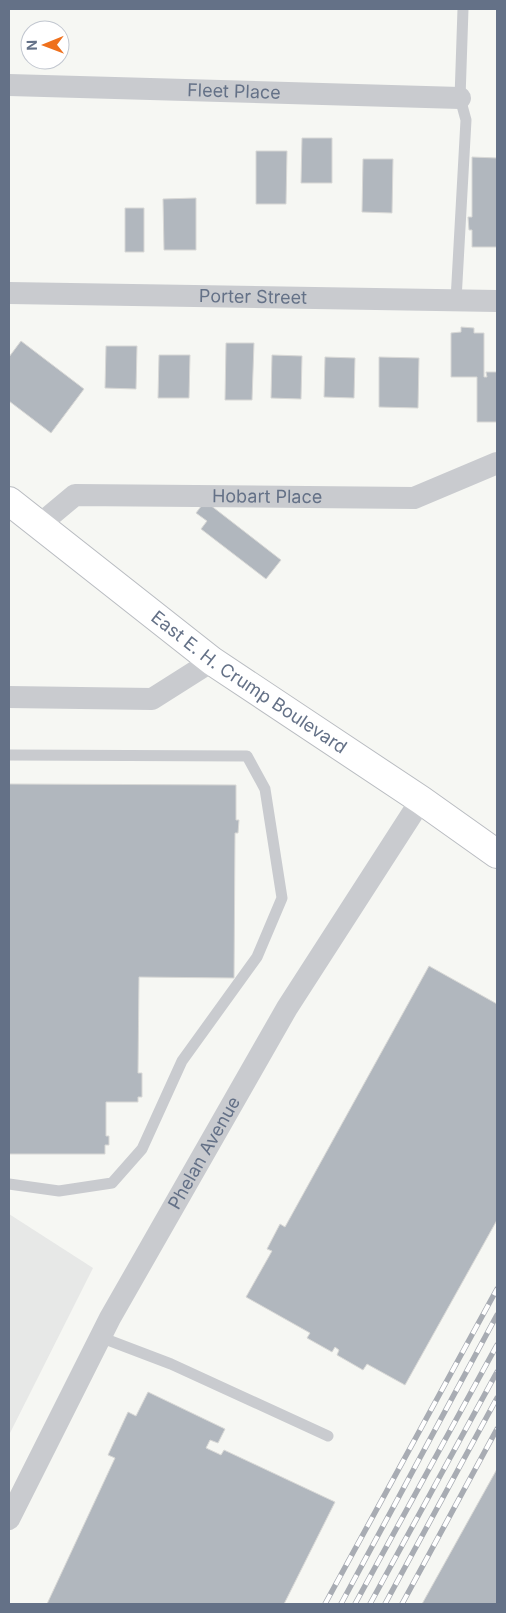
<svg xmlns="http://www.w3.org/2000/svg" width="506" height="1613" font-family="Inter,sans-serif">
  <rect width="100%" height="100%" fill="#f6f7f3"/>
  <path fill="#e7e8e7" d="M9,1214L93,1268L9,1435Z"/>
  <path fill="#b1b7be" stroke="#d8d8d6" d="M302,138H332V183H301Z
    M256,151H287L286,204H256Z
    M472,157L497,158V247H472V230H469L468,217H472Z
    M363,159H393L392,213L362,212Z
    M196,198V250H164L163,199Z
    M125,208H144V252H125Z
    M461,327L474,328V333H484V377H487L486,372H497V422H477V377H451V333L461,332Z
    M21,341L84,389L51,433L9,401V357Z
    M226,343H254L252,400H225Z
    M106,346H137L136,389L105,388Z
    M159,355H190L189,398H158Z
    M272,355L302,356L301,399L271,398Z
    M325,357L355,358L354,398L324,397Z
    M379,357L419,358L418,408L379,407Z
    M205,501L281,560L266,579L201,529L207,521L196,513Z
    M9,784L236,785V820H239L238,833H235L234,978L139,977L138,1073H142V1097H138V1102H106V1136H109V1145H105V1154H9Z
    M429,966L497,1004V1220L405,1385L367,1364L363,1370L337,1355L339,1350L335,1347L332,1352L307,1338L310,1333L246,1297L272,1251L267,1249L280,1224L285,1227Z
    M148,1392L225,1429L218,1443L210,1440L206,1448L221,1455L224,1450L335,1502L284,1604H47L115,1458L108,1455L128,1412L136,1416Z
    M497,1469V1604H422Z"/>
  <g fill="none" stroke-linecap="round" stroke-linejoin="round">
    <defs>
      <g id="primary">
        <path id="s5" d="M9,501L212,661L421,800L497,854"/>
      </g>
    </defs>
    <use href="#primary" stroke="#b9bcc1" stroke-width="30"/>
    <path stroke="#c9cbcf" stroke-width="11" d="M456,300L466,120L460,98L463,9
      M9,755L247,756L265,789L282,898L257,957L182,1061L142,1149L112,1183L59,1191L9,1184
      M100,1337L171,1364L328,1436"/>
    <g stroke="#c9cbcf" stroke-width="22">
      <path id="s1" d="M9,85L460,98"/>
      <path id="s2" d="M9,293L497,301"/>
      <path id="s3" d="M39,525L75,495L414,498L497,463"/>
      <path d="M9,697L152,699L212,661"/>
      <path id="s4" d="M9,1519L110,1318L287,1008L421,800"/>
    </g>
    <use href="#primary" stroke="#fff" stroke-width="28"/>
    <defs>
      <path id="rail" d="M325,1604L497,1289
        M341,1604L497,1315
        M355,1604L497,1345
        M370,1604L497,1372
        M385,1604L497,1398
        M402,1604L497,1429"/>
    </defs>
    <use href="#rail" stroke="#a8acb3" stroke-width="5.5"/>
    <use href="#rail" stroke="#fff" stroke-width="4" stroke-dasharray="11" stroke-linecap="butt"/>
  </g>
  <g text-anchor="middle" stroke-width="5" stroke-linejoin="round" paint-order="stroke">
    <g font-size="18" fill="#647187" stroke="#fff">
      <text dy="6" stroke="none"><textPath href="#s1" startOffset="225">Fleet Place</textPath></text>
      <text dy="6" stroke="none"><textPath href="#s2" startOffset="244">Porter Street</textPath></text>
      <text dy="6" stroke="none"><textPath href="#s3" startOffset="239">Hobart Place</textPath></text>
      <text dy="6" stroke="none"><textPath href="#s5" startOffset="301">East E. H. Crump Boulevard</textPath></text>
      <text dy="6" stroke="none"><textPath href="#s4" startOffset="415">Phelan Avenue</textPath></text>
    </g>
  </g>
  <rect width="506" height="1613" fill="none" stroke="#647187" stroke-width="20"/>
  <g transform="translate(45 45) rotate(269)"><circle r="24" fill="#ffffff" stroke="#c1c6cf"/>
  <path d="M0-4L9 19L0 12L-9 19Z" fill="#ef701c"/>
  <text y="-8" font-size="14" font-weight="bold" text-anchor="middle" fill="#647187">N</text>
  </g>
</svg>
